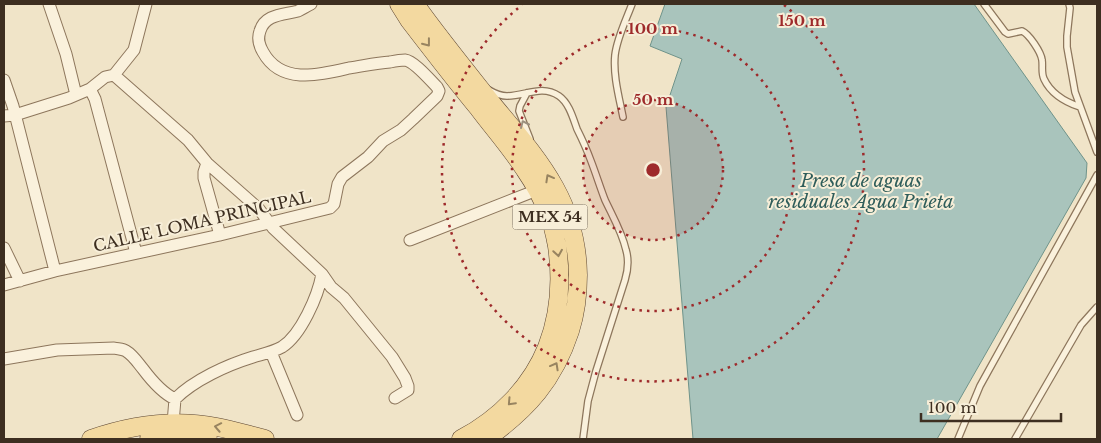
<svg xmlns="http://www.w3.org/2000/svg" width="1101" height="443" font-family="'Libre Baskerville',serif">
  <rect width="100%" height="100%" fill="#f0e4c8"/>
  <path fill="#a9c4bc" stroke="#6f938a" d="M665,4H974L1087,163L1086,178L937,439H693L666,107L682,59L650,46Z"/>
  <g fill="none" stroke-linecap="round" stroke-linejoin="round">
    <defs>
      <path id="service" d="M984,4L1005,32L1008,34L1022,31C1029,34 1041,52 1042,60C1043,66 1041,73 1044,79C1051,94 1065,102 1080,107
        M1069,4L1070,8L1067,36V47L1075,92L1097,152
        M489,90C494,93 500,96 507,96C525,96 542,84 559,96C569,103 573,118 577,129C582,139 587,150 591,161C596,174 600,187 605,200C613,217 622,232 626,250C629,260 628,270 625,280L596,371L588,401L583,439
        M527,93L520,106L519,111L530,139
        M623,117C619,97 613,75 615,55C617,38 626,20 632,4
        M958,439L980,386L1097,175
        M1015,439L1081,325L1097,307"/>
      <path id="minor" d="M49,4L66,54L76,95
        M114,75L188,140L207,163L259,209L273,228L322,274L331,287L344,298L392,357L405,378L408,386V390L395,398
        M4,80L13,106L55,271
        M90,89L95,99L136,253
        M4,116L15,115L69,98L90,89L105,77L114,75L134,50L146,4
        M207,163L204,172V178L220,235
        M410,240L537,190
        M4,248L20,281
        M4,285L55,271L220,235L330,208L334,204L338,184L342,177L368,157L383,141L401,130L413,119L437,96L439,91L437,87C430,80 414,61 405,60C400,60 395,61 390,62C376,63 363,66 349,68C319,75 281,85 263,52C259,45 257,39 260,31C265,14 283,15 298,11C302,9 307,6 311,4
        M271,352L297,415
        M4,359L57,350L114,348C118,349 123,349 126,351C133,355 138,363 143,369C152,381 162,393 175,399
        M175,399C194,380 227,365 253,357C263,354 273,352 282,347C301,335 318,296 322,274
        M173,423L175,399"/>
      <path id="primary" d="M399,4L409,20C432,50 455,80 479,109C494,129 511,148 525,170C534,183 542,198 548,213C553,224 555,235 557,246C562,281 560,314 547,347C531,387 499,419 461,439
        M415,4C440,39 467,72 494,106C538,159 577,201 578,275C578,294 576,312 570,331C554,380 528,409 486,439
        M91,439C131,425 175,419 217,427C233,430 249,435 265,439
        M149,439L167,437L208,439"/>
    </defs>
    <use href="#service" stroke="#8d765c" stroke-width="8"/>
    <use href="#minor" stroke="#8d765c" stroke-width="13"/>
    <use href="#primary" stroke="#5b4430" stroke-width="19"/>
    <use href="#service" stroke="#faf1dc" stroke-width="5.5"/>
    <use href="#minor" stroke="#faf1dc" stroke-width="11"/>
    <use href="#primary" stroke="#f3d9a0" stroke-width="18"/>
  </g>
  <defs><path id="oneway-chevron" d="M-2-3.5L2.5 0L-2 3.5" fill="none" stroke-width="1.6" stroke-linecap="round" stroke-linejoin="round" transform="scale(1.25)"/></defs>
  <g stroke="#988460">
    <use href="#oneway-chevron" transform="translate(427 43) rotate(52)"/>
    <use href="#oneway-chevron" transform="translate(549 178) rotate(-119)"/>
    <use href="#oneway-chevron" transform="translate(558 253) rotate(81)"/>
    <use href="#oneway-chevron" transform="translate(555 366) rotate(-61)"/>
    <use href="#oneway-chevron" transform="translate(511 402) rotate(133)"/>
    <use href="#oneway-chevron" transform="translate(218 427) rotate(-169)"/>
  </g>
  <use stroke="#9c907e" href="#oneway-chevron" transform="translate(524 124) rotate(-114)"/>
  <circle cx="653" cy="170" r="70" fill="#9e2a2b" fill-opacity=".12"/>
  <g fill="none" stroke="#9e2a2b" stroke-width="2.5" stroke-dasharray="2.5 5">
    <circle cx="653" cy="170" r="70"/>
    <circle cx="653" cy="170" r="141"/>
    <path d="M784 5A211 211 0 1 1 522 5"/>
  </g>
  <g text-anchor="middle" stroke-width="4" stroke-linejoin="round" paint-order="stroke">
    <rect fill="#f7eed8" stroke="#756857" stroke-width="1" x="512.5" y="204.5" width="75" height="25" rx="4"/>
    <g font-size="15" font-weight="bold" fill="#3d2e20">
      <text x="550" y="222">MEX 54</text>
    </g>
    <g font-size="16" fill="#3d2e20" stroke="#f7eed8">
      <text transform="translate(202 221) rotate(-13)" y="6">CALLE LOMA PRINCIPAL</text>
    </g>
    <g font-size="18" font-style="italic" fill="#2f5d5a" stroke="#f7eed8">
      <text x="861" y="187">Presa de aguas<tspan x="861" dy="21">residuales Agua Prieta</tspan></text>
    </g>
  </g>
  <circle cx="653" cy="170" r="8" fill="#9e2a2b" stroke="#f7eed8" stroke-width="2.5"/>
  <g font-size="15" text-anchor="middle" font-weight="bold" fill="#9e2a2b" stroke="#f7eed8" stroke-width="4" stroke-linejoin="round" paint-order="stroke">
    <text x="802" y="26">150 m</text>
    <text x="653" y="34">100 m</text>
    <text x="653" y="105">50 m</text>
  </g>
  <rect width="1101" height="443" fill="none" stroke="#3d2e20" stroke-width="10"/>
  <path d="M921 413v8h140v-8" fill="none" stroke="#3d2e20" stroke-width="2.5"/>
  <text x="928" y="413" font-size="15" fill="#3d2e20" stroke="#f7eed8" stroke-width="4" paint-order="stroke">100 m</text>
</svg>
